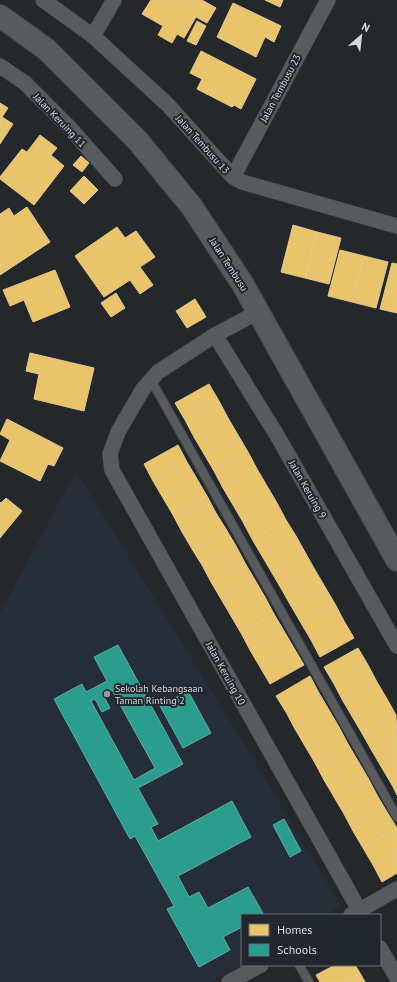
<svg xmlns="http://www.w3.org/2000/svg" width="397" height="982" font-family="'PT Sans',sans-serif">
  <rect width="100%" height="100%" fill="#25282b"/>
  <path fill="#252d39" d="M76,471L263,775L341,906L325,915H242V964L212,982H0V613Z"/>
  <path fill="#e9c46a" stroke="#e3ca8d" d="M151,0H202L216,8L207,23L196,17L184,38L177,34L172,43L158,35L163,26L142,14Z
    M265,0H283L280,7Z
    M233,3L281,26L274,42L265,37L256,57L217,37Z
    M197,21L206,26L196,45L187,41Z
    M201,51L256,79L241,109L234,105L232,107L197,89L202,79L190,73Z
    M0,103L8,108L2,117L13,124L0,144Z
    M40,135L57,148L51,155L64,166L34,205L0,179V177L22,149L27,152Z
    M81,156L89,163L82,172L73,165Z
    M84,176L98,190L84,204L70,191Z
    M27,207L50,242L0,275V214L9,208L14,216Z
    M293,225L317,232L305,278L281,272Z
    M117,227L125,238L136,231L155,257L140,267L153,285L140,294L130,280L104,297L75,256Z
    M317,232L341,238L329,284L305,278Z
    M340,250L364,256L352,302L328,296Z
    M364,256L388,262L376,308L352,302Z
    M392,263L397,264V313L380,309Z
    M55,270L70,307L33,322L24,300L10,306L3,290Z
    M116,293L125,308L111,317L101,303Z
    M195,299L206,317L187,328L176,311Z
    M30,353L94,368L84,411L34,399L39,374L26,371Z
    M209,384L219,401L185,420L175,403Z
    M219,401L228,418L194,437L185,420Z
    M228,418L238,435L204,454L194,437Z
    M7,419L63,448L54,466L48,464L40,481L0,461L10,440L0,434Z
    M238,435L248,452L214,471L204,454Z
    M178,445L187,462L153,481L144,464Z
    M248,452L257,469L223,488L214,471Z
    M187,462L197,479L163,498L153,481Z
    M257,469L267,486L233,505L223,488Z
    M197,479L207,496L173,515L163,498Z
    M267,486L277,503L243,522L233,505Z
    M207,496L216,513L182,532L173,515Z
    M6,498L22,511L0,538V502L1,503Z
    M277,503L286,520L252,539L243,522Z
    M216,513L226,529L192,549L182,532Z
    M286,520L296,536L262,556L252,539Z
    M226,529L236,546L202,565L192,549Z
    M296,536L306,554L272,573L262,556Z
    M236,546L245,563L211,582L202,565Z
    M306,554L315,570L282,590L272,573Z
    M245,563L255,580L221,599L211,582Z
    M315,570L325,587L291,606L282,590Z
    M255,580L265,597L231,616L221,599Z
    M325,587L335,604L301,623L291,606Z
    M265,597L274,614L241,633L231,616Z
    M335,604L344,621L311,640L301,623Z
    M274,614L284,631L250,650L241,633Z
    M344,621L354,638L320,657L311,640Z
    M284,631L294,648L260,667L250,650Z
    M294,648L304,665L270,684L260,667Z
    M358,648L368,665L334,684L324,667Z
    M368,665L377,682L343,701L334,684Z
    M310,676L319,693L286,712L276,696Z
    M377,682L387,699L353,718L343,701Z
    M319,693L329,710L295,729L286,712Z
    M387,699L396,715L363,735L353,718Z
    M329,710L339,727L305,746L295,729Z
    M396,715L397,737L372,751L363,735Z
    M339,727L348,744L315,763L305,746Z
    M397,737V760L382,768L372,751Z
    M348,744L358,761L324,780L315,763Z
    M397,760V782L392,785L382,768Z
    M358,761L368,778L334,797L324,780Z
    M368,778L377,795L344,814L334,797Z
    M397,782V795L392,785Z
    M377,795L387,812L353,831L344,814Z
    M387,812L397,828L363,848L353,831Z
    M397,828V851L373,865L363,848Z
    M397,851V873L382,882L373,865Z
    M335,965H355L360,973L345,982H320L316,975Z
    M360,973L365,982H345Z"/>
  <path fill="#2a9d8f" stroke="#5eafa7" fill-rule="evenodd" d="M118,645L183,764L138,788L158,824L151,827L158,841L232,801L251,837L178,876L189,897L199,892L208,908L248,887L264,915H242V927L223,937L230,950L199,967L167,909L174,906L135,836L130,839L54,699L82,684L86,692L107,681L94,657ZM112,690L155,768L134,780L91,701L95,699L102,712L110,708L103,695Z
    M188,691L211,733L183,748L160,706Z
    M284,819L301,851L290,857L273,825Z"/>
  <g fill="none" stroke-linecap="round" stroke-linejoin="round">
    <defs>
      <path id="lane" d="M151,380L397,817
        M299,965L309,982"/>
      <path id="street" d="M43,0L93,36L168,105L233,177L242,182L397,226
        M93,36L114,0
        M0,66L25,83L69,127L115,179
        M233,177L328,0
        M258,312L215,335L158,372L143,389L118,432L110,454L112,470L362,915
        M215,335L278,437L397,646
        M351,915L397,889
        M380,948L397,978
        M229,982L261,965"/>
      <path id="secondary" d="M0,16L46,49L138,141L192,207L242,283L397,560"/>
    </defs>
    <use href="#lane" stroke="#434548" stroke-width="10"/>
    <use href="#street" stroke="#434548" stroke-width="16"/>
    <use href="#secondary" stroke="#434548" stroke-width="24"/>
    <use href="#lane" stroke="#585a5d" stroke-width="8"/>
    <use href="#street" stroke="#585a5d" stroke-width="15"/>
    <use href="#secondary" stroke="#585a5d" stroke-width="22"/>
  </g>
  <circle fill="#989ba0" stroke="#22272e" stroke-width="1.5" cx="107" cy="694" r="4"/>
  <g text-anchor="middle" stroke-width="4" stroke-linejoin="round" paint-order="stroke">
    <g font-size="10" fill="#d6d9df" stroke="#22272e">
      <text transform="translate(280 88) rotate(-62)" y="4">Jalan Tembusu 23</text>
      <text transform="translate(60 120) rotate(46)" y="4">Jalan Keruing 11</text>
      <text transform="translate(203 144) rotate(48)" y="4">Jalan Tembusu 13</text>
      <text transform="translate(229 264) rotate(57)" y="4">Jalan Tembusu</text>
      <text transform="translate(308 489) rotate(60)" y="4">Jalan Keruing 9</text>
      <text transform="translate(226 673) rotate(61)" y="4">Jalan Keruing 10</text>
    </g>
    <g font-size="10" fill="#d6d9df" stroke="#22272e" text-anchor="start">
      <text x="115" y="692">Sekolah Kebangsaan<tspan x="115" dy="12">Taman Rinting 2</tspan></text>
    </g>
  </g>
  <rect x="241" y="914" width="140" height="52" fill="#22272e" stroke="#6a6e75"/>
  <rect x="249" y="924" width="20" height="12" fill="#e9c46a" stroke="#6a6e75"/>
  <text x="277" y="934" font-size="12" fill="#d6d9df">Homes</text>
  <rect x="249" y="944" width="20" height="12" fill="#2a9d8f" stroke="#6a6e75"/>
  <text x="277" y="954" font-size="12" fill="#d6d9df">Schools</text>
  <g transform="translate(361 36) rotate(28)" stroke="#22272e" stroke-width="3" paint-order="stroke">
  <path d="M0-3L7 15L0 10L-7 15Z" fill="#d6d9df"/>
  <text y="-6" font-size="11" font-weight="bold" text-anchor="middle" fill="#d6d9df">N</text>
  </g>
</svg>
